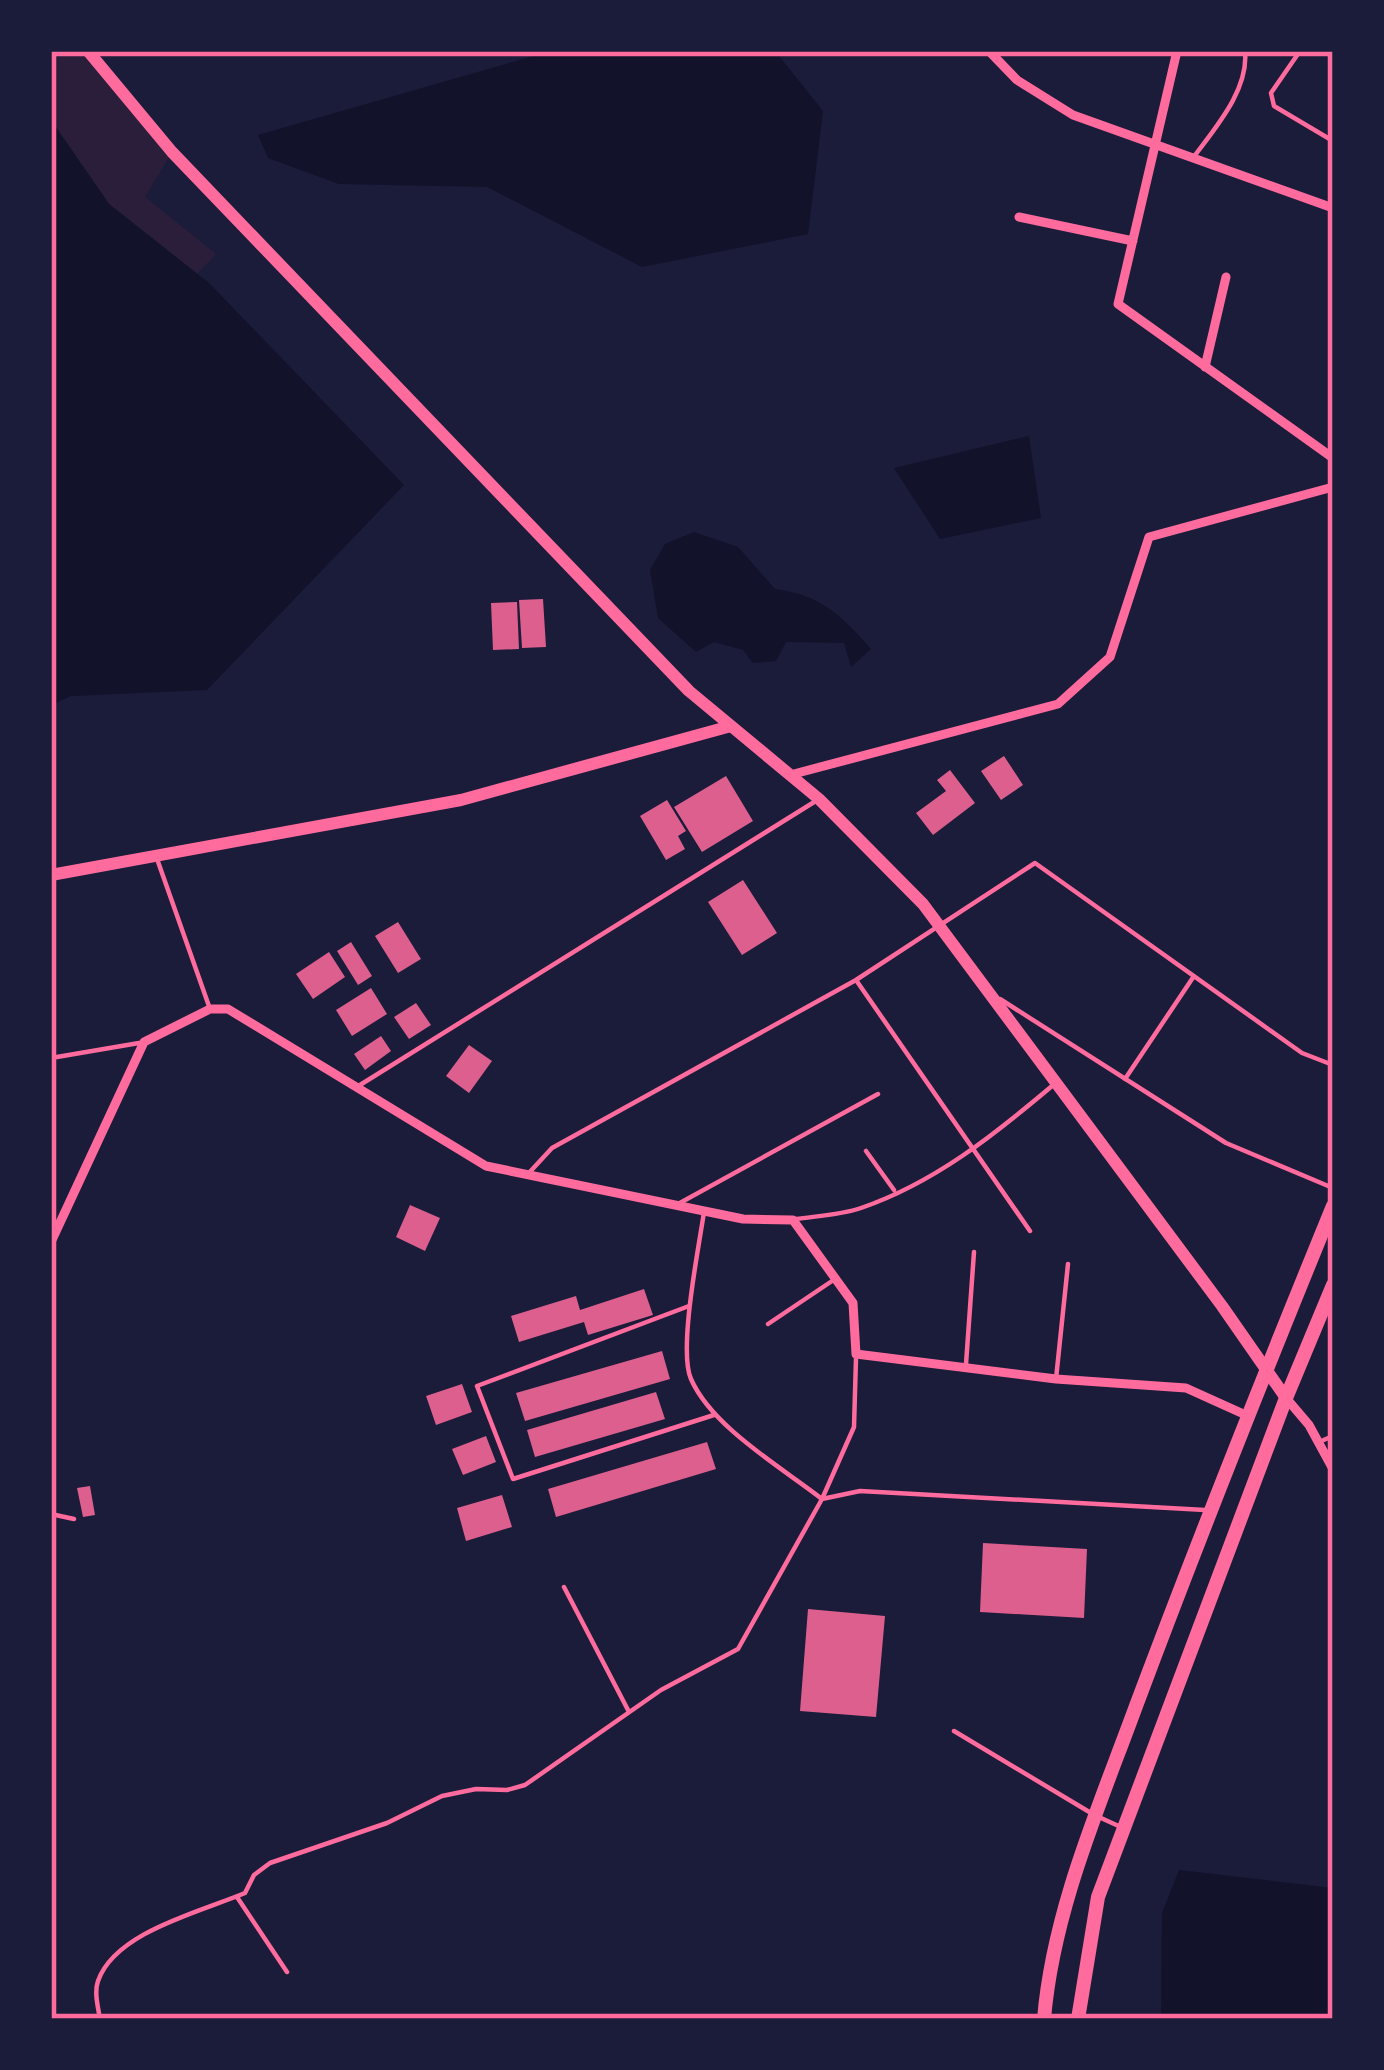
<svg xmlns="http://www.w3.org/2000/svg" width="1384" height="2070" font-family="Cabin,sans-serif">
  <rect width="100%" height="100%" fill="#1b1b3a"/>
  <path fill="#2a1e3b" d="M51,51H88L172,152L145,197L216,254L197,274L109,204L51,120Z"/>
  <path fill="#12122b" d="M551,51H775L823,111L808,234L642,267L487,187L339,184L268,158L258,135Z
    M51,120L109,204L209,283L404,485L207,690L71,696L51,705Z
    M1029,436L1041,518L940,539L894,468Z
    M694,532L738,547L775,589C821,595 841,615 871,649L851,667L844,643L786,642L776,661L753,663L743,650L714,642L696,652L658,618L650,570L665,544Z
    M1179,1870L1333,1888V2019H1161L1162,1913Z"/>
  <path fill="#dd5f8e" d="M543,599L546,647L522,648L519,600Z
    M517,602L519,649L493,650L491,603Z
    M1004,756L1023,785L1001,800L981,771Z
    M950,770L975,803L933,835L916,813L946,791L937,780Z
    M726,776L753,821L702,852L674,807Z
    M667,800L686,831L678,836L685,849L666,860L640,816Z
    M743,880L777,933L742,955L708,902Z
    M398,922L421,959L398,973L375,936Z
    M351,942L372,976L358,985L337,951Z
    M329,952L345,977L313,999L296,974Z
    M371,988L387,1014L352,1036L336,1010Z
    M416,1003L431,1025L409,1039L394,1017Z
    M381,1036L391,1051L365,1070L354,1054Z
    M469,1045L492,1061L469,1093L446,1076Z
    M410,1205L440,1218L425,1251L396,1237Z
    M644,1289L653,1315L588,1335L584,1322L519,1342L511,1316L576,1296L580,1310Z
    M662,1351L670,1379L525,1421L516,1393Z
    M462,1384L472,1412L436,1425L426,1396Z
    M656,1392L665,1419L535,1457L527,1430Z
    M486,1436L496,1462L463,1475L452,1449Z
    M707,1442L716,1469L556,1517L548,1489Z
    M90,1486L95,1515L83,1517L77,1488Z
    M502,1495L512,1527L466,1541L457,1508Z
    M983,1543L1087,1549L1084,1618L980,1612Z
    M808,1609L885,1616L876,1717L800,1711Z"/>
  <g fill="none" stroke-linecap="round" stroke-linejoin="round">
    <path stroke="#ff6b9d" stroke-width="4.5" d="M1300,51L1271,93L1274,106L1333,141
      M1193,158C1215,128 1249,90 1245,51
      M156,856L210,1009
      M856,980L1030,1231
      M1000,999L1226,1143L1333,1188
      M51,1058L139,1043
      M1125,1079L1194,976
      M360,1085L819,799
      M866,1151L894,1190
      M527,1175L552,1148L856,980L1035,863L1302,1053L1333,1065
      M678,1204L878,1094
      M704,1212C699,1246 678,1350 691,1379C712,1427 781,1467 822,1499
      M796,1219C817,1216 841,1215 861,1208C934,1183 994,1135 1052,1086
      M689,1306L477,1386L513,1479L714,1415
      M768,1324L835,1279
      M966,1364L974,1252
      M1056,1379L1068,1264
      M1319,1442L1333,1436
      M822,1499L860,1491L1205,1510
      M51,1514L74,1519
      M564,1587L628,1710
      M954,1731L1091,1813
      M1101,1818L1123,1828
      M237,1897L287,1972
      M100,2019C98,2007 94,1992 98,1981C115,1932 200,1912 245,1893L254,1875L270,1863L387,1823L442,1796L476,1789L507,1790L525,1785L661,1690L738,1649L822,1499L854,1427L856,1358"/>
    <path stroke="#ff6b9d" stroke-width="9" d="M989,51L1017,80L1073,115L1333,208
      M1177,51L1118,304L1333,458
      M1019,217L1133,241
      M1205,367L1226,277
      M790,775L1058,704L1110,657L1149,537L1333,487
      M51,1242L144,1042L210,1009H228L486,1166L743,1219L793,1220L853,1303L856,1354L1056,1379L1186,1388L1248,1416
      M1286,1398L1309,1425L1333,1469"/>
    <path stroke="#ff6b9d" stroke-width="12" d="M88,51L172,152L689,691L819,799L923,904L1222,1306L1286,1398
      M51,875L461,800L731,726"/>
    <path stroke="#ff6b9d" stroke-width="14" d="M1044,2019C1053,1911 1099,1807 1136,1706C1199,1538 1265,1372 1333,1206
      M1078,2019L1098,1897L1286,1398L1333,1285"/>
  </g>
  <rect width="1384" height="2070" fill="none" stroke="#1b1b3a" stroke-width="108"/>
  <rect x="54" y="54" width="1276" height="1962" fill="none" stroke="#ff6b9d" stroke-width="4.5"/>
</svg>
